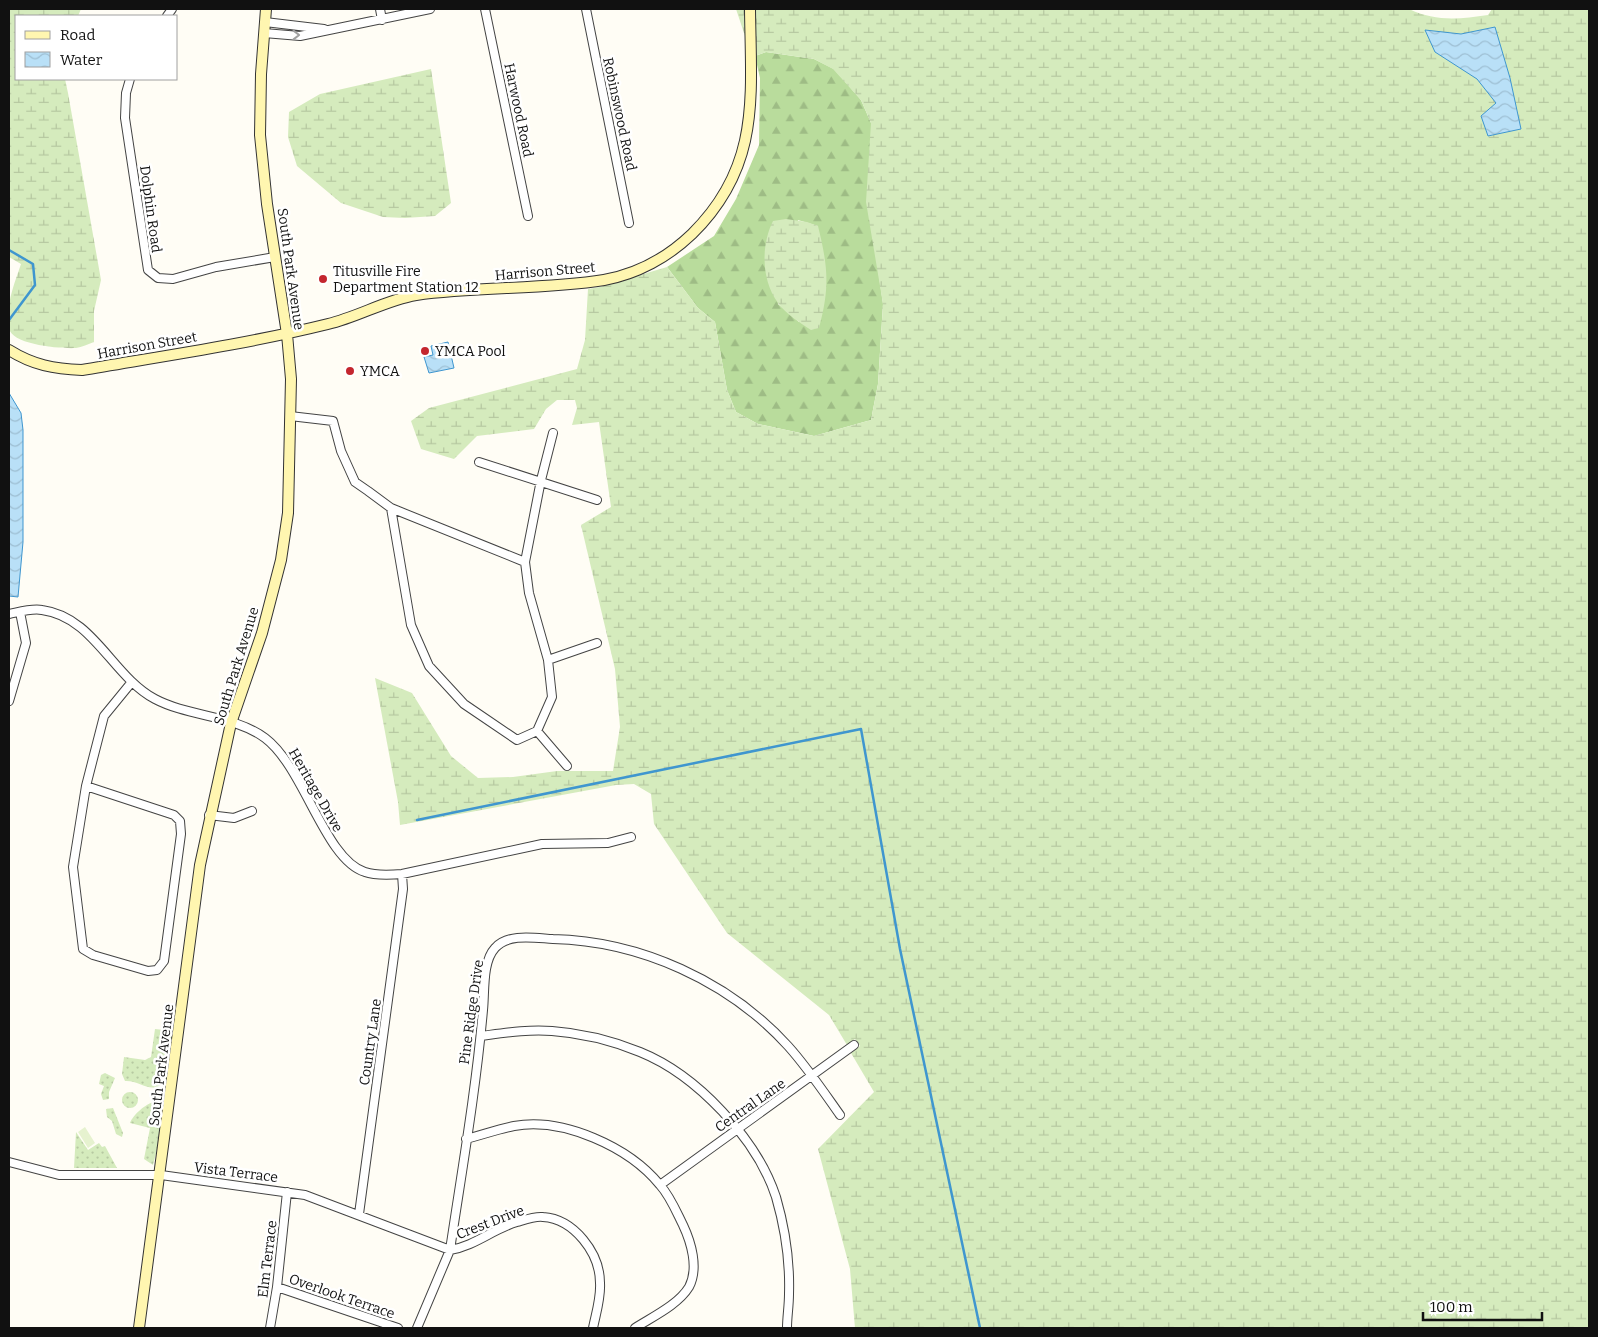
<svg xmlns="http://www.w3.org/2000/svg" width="1598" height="1337" font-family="Bitter,serif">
  <defs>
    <pattern id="grass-dots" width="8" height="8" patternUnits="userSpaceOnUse" patternTransform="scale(1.25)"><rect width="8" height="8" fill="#d5ebbd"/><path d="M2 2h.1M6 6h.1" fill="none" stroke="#b6c8a1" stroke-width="1.8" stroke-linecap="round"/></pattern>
    <pattern id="forest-firs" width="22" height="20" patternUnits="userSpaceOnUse" patternTransform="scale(1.25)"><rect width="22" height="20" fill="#b9dc9c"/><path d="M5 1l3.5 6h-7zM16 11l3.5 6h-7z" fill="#9ebc85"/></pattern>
    <pattern id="wetland-marsh" width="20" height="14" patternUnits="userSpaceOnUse" patternTransform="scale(1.25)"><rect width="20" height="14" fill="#d5ebbd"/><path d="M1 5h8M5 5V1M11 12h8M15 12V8" fill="none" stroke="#b6c8a1"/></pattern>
    <pattern id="water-waves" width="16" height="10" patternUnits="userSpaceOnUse" patternTransform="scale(1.25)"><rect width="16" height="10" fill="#b9e0f7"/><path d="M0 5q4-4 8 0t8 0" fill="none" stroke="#9ebfd3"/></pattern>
  </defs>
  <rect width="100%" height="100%" fill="#fffdf5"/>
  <path fill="url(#grass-dots)" d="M155,1029L173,1031L166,1080C152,1097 141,1080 125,1081L122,1074L124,1057L145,1060L151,1057Z
    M105,1073L115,1078L109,1092V1099L103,1100L101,1094L104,1086L99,1084L101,1075Z
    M122 1100a8 8 0 1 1 16 0a8 8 0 1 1-16 0Z
    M155,1102L159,1104C165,1124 158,1146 153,1165L144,1159L150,1128L130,1123C133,1115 146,1103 155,1102Z
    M113,1108L123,1133L122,1137L116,1134L112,1121L107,1117L106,1109Z
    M76,1132L88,1150L99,1143L102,1147L105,1146L117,1168H74Z"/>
  <path fill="url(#forest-firs)" fill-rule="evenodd" d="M766,52L814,59L834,69L861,100L871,123L878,269L883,304L878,384L871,420L814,436L758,424L736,412L727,390L715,322L698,308L667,267L714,236L736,199L759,145L760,78L755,56ZM798,220L818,226L799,322L778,304Z"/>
  <path fill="url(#wetland-marsh)" d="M9,9H81L78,16H16V79H65L68,93L101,280L94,311V342C88,344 82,347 76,348C62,349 11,345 9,328C5,306 14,285 21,264L9,257Z
    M736,9H746V39Z
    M754,9H1409C1436,22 1460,19 1488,15L1492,9H1589V1328H855L850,1269L818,1149L874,1092L851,1053L860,1046L855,1039L847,1045L829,1015L727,933L654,824L651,794L634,784L616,785L400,825L398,802L375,678L412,693L451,756L478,778L513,777L557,771H613L620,727L615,669L581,525L611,507L599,422L572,425L577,408L575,400H557L546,409L534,429L477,436L454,459L421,449L411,421L429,408L577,369L585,340L588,289L600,287L667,267L698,308L715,322L727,390L736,412L758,424L814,436L871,420L878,384L883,304L866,202L871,123L861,100L833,69L814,59L766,52L755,56Z
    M431,69L451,203L435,216L405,218L383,217L341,203L297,166L288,137L289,112L320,94Z
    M786,219L807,222L818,226C828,267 830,287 819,328L811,330C799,322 786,314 778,303C761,280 761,245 773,221Z"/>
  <path fill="#e6f2cf" d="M85,1127L95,1143L88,1148L78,1132Z"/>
  <path fill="url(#water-waves)" stroke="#3f96cf" d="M1495,27L1510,78L1521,129L1488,136L1481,116L1496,103L1477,79L1435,52L1425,30L1461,34Z
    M448,342L454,368L429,373L424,357L433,355L431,346Z
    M9,393L21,413L23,430V542L18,597L9,596Z"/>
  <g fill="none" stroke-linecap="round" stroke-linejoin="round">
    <path stroke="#3f96cf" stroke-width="2.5" d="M9,250L33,264L35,285L9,320
      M417,820L861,729L900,949L980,1328"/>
    <defs>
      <path id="street" d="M380,9L382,20
        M485,9L528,216
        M586,9L629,223
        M167,16L172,9
        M265,22L324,29
        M264,33L300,36L430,9
        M130,79L126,93L125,118L148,270L158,278L173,279L216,267L275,257
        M290,416L333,421L341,451L355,482L368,491L391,508L525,562L529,593L548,660L552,697L537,731L517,740L464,704L429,666L411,625L391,508
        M479,462L597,500
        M525,562L541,480L553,433
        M9,614C19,612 32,608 42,610C94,617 112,676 155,699C189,717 234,715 265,738C304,767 325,860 365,872C376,876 390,875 402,874L542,844L608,843L631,837
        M548,660L597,643
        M9,701L26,643L20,612
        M537,731L567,766
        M86,786L174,815L180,821L181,834L164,961L157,970L148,971L93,955L83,949L73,867L86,786L104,716L131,683
        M209,815L234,818L252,811
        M481,1036C504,1033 528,1029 552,1031C581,1033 613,1041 640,1052C697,1075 757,1139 776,1197C785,1228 790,1262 789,1294C789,1306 787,1317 787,1328
        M466,1139C482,1135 498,1129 514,1126C563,1117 629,1147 660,1185C670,1196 676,1211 683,1225C691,1242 699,1268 689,1287C678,1305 652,1317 635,1328
        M9,1162L59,1175H161L305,1195L450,1250C462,1170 476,1090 483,1010C485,992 482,962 495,948C508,933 535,938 553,939C640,941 729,981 788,1046C807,1067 823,1091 840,1115
        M660,1185L854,1045
        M359,1214L403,889L402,874
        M277,1287L398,1328
        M270,1328L277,1287L287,1192
        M417,1328L450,1250C475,1246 493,1229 517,1222C524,1220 535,1216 543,1217C574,1219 600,1253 600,1283C601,1298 596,1313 593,1328"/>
      <path id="secondary" d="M9,350C33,365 54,369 82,370C164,356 247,344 328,324C358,317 386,300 416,295C478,286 542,290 604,280C637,274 668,257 692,234C761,166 751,97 750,9
        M139,1328L200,865L231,723L262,633L281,560L288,513L291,379L287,334L267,204L260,135L261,74L266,9"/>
    </defs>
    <use href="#street" stroke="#444" stroke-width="10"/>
    <use href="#secondary" stroke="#333" stroke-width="12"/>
    <use href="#street" stroke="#fff" stroke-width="8"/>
    <use href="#secondary" stroke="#fff6b0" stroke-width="10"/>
  </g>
  <defs><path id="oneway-chevron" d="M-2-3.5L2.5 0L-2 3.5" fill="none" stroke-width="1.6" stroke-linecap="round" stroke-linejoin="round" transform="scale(1.25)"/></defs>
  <use stroke="#a0a0a0" href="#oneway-chevron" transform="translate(296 35)"/>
  <g fill="#c4262e" stroke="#fff" stroke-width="2">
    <circle cx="323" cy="279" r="5"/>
    <circle cx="425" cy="351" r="5"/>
    <circle cx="350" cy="371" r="5"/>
  </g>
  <g text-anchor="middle" stroke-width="5" stroke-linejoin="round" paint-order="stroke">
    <g font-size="14" fill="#111" stroke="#fff">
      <text transform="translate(519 110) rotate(78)" y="5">Harwood Road</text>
      <text transform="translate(620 114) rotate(78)" y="5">Robinswood Road</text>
      <text transform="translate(151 209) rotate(82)" y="5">Dolphin Road</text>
      <text transform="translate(291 269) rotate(82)" y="5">South Park Avenue</text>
      <text transform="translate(545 271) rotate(-5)" y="5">Harrison Street</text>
      <text transform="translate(147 345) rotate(-10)" y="5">Harrison Street</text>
      <text transform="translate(236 666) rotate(-73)" y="5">South Park Avenue</text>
      <text transform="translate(316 790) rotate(60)" y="5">Heritage Drive</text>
      <text transform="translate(471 1012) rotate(-82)" y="5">Pine Ridge Drive</text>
      <text transform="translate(370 1042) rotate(-82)" y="5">Country Lane</text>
      <text transform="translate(161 1065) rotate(-83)" y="5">South Park Avenue</text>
      <text transform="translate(750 1105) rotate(-35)" y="5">Central Lane</text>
      <text transform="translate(236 1172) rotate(7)" y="5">Vista Terrace</text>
      <text transform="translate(490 1222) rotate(-21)" y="5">Crest Drive</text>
      <text transform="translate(267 1259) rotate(-83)" y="5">Elm Terrace</text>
      <text transform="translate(342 1296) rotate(19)" y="5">Overlook Terrace</text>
    </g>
    <g font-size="14" fill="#111" stroke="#fff" text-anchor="start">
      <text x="333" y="276">Titusville Fire<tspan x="333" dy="16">Department Station 12</tspan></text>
      <text x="435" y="356">YMCA Pool</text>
      <text x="360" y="376">YMCA</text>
    </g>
  </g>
  <rect width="1598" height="1337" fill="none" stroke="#111111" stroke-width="20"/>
  <rect x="15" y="15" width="162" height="65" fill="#ffffff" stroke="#a0a0a0"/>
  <rect x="25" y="31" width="25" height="8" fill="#fff6b0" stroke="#a0a0a0"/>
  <text x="60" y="40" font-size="15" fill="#111111">Road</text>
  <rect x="25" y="52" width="25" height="15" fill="url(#water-waves)" stroke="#a0a0a0"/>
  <text x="60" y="65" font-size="15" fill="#111111">Water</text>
  <path d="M1423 1312v8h119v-8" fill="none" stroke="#111111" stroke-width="2.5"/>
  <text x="1430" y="1312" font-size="15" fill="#111111" stroke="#ffffff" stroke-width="4" paint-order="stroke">100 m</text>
</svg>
